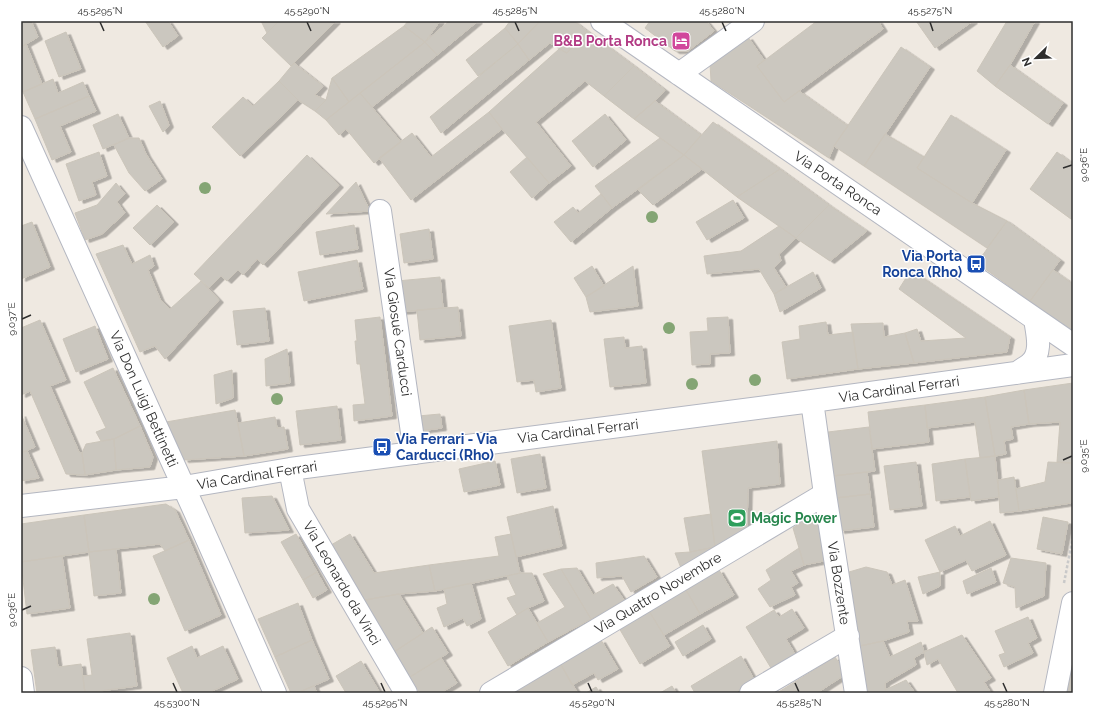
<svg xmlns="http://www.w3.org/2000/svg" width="1094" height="714" font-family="Raleway,sans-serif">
  <defs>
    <filter id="shadow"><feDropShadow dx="4.5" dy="2.5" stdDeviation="0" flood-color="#0004"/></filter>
  </defs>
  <rect width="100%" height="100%" fill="#efe9e1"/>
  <path fill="#cbc7bf" stroke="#cbc5ba" filter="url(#shadow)" d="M21,21H31L38,37L21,47Z
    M145,21H168L178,36L163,47Z
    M261,21H279L267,33Z
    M279,21H336L291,66L262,38Z
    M408,21H440L425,42L404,26Z
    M449,21H478L437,55L425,42Z
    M510,21H540L518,44L505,28Z
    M540,21H574L587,31L567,53L550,43L529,60L518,44Z
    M650,21H706L714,31L688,51H675L645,28Z
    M817,21H878L883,29L784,102L757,66Z
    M916,21H973L935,48Z
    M1007,21H1035L1010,65L995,86L977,71Z
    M404,26L425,42L349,102L332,78Z
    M505,28L518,44L478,76L466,60Z
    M587,31L634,66L604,96L585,81L536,122L571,166L549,183L502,129L489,112L559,49L567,53Z
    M66,32L81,69L59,77L45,41Z
    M748,37L764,60L757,66L784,102L799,91L848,126L834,146L829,158L711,81L710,64Z
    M425,42L437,55L372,107L360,93Z
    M26,44L42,84L23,92L21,88V47Z
    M518,44L529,60L441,133L430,117Z
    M901,47L930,67L864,166L834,146Z
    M294,63L323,86L315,95L326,100L315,111L298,100L279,81Z
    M1010,65L1063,103L1048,124L995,86Z
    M634,66L665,90L655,101L634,119L604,96Z
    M332,78L349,102L326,120L315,111L326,100Z
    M53,79L58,93L83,82L89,96L35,119L23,92Z
    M279,81L298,100L240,156L212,127L243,97L253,106Z
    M360,93L401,142L374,163L346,129L339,135L326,120Z
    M89,96L96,111L60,126L71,152L52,160L35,119Z
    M160,101L169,125L163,132L149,106Z
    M655,101L701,135L684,155L634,119Z
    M489,112L502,129L411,200L379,158L412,133L431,157Z
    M118,114L129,138L103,149L93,125Z
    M605,114L626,140L593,167L572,141Z
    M951,115L1006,150L972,203L917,168Z
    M713,122L780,169L737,197L684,155Z
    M885,134L924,157L917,168L972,203L1007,221L987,248L864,166Z
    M129,138H139L146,154L162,179L145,191L129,173L114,145Z
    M660,138L684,155L612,208L595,186Z
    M99,152L107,176L92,182L96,195L79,201L66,164Z
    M1057,152L1073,164V217L1071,219L1030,189Z
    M307,155L339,185L263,265L257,259L243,275L238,270L227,281L221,276L209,288L194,274Z
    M684,155L702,169L653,205L638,190Z
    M527,157L549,183L532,198L510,172Z
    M780,169L829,205L796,238L737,197Z
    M356,182L370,211L326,214Z
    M116,183L125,194L117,202L125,213L102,234L85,240L75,213L97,205Z
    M601,194L612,208L571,242L554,222L573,207L578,213Z
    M733,200L744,218L707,240L696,222Z
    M157,205L174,222L150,245L133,228Z
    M829,205L867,231L830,261L796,238Z
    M1007,221L1060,260L1030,301L977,263Z
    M32,222L50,267L21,279V226Z
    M354,225L358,249L320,255L316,232Z
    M779,226L796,238L779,254L781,261L774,268L786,287L774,294L759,269L707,274L704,256L741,251Z
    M429,229L433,259L404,263L400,234Z
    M123,245L132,264L150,255L154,266L148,270L160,299L170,309L201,281L219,300L165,359L155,346L140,352L96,254Z
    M357,260L363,289L304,301L298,272Z
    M592,266L604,286L586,297L574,278Z
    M633,266L638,306L590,312L586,297Z
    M911,270L1010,337L1007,352L914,363L905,333L917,329L921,341L966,338L899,289Z
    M1053,270L1073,284V336L1030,301Z
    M813,272L821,288L780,312L774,294Z
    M440,277L443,308L400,312L397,281Z
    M458,307L461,336L420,340L417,310Z
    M265,308L269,341L237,345L233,311Z
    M380,317L392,416L354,421L353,405L365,404L360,364H357L355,341H357L355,320Z
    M728,317L730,353L710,354V364L692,365L690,332L708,331L707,318Z
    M40,320L66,380L50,386L79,452L82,453L85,475L66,474L30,391L21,395V328Z
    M551,320L561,388L536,392L534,380L517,382L509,326Z
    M826,322L828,335L853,332L858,369L787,379L782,342L800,339L799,326Z
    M883,323L884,337L905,333L914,363L858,369L851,324Z
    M95,326L108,359L76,372L63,339Z
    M624,337L625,348L642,346L646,383L610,387L604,339Z
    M287,349L290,383L266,386L265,359Z
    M113,368L140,426L114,439L101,441L96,432L106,428L84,382Z
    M232,370L233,398L216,404L214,375Z
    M1073,383V463L1057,462L1060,422L1029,424L1024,390Z
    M1024,390L1029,424L1011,427L1013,439L1004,441L1006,454L995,456L985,397Z
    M985,397L995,456L980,458L975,422L927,428L925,405Z
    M925,405L929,442L872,449L868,412Z
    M337,406L341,440L300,445L296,411Z
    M235,410L244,456L184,460L166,422Z
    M21,414L35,447L21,453Z
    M440,414L442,428L420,431L418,416Z
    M275,417L277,428L284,427L288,449L244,456L238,423Z
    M140,426L153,457L150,467L116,470L114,439Z
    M869,427L875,471L833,476L828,432Z
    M114,439L116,470L85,475L82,453L86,444Z
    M777,441L780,484L748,488L747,528L715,547L702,451Z
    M27,451L39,478L21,481V453Z
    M540,454L546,488L517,493L511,459Z
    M995,456L999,497L971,501L965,459Z
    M965,459L970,497L936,501L932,464Z
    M495,461L500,485L464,492L459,469Z
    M916,462L922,506L890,510L884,466Z
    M1048,462L1073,463V494L1071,503L1019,511L1016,489L1045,482Z
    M867,472L870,494L836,498L833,476Z
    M1014,477L1019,511L1000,513L998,480Z
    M870,494L874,527L840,531L836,498Z
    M272,496L289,530L245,533L242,498Z
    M166,504L175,510L189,540L165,551L160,544L89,552L84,515Z
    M553,506L562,546L516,557L507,517Z
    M711,514L715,547L690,552L684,518Z
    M813,514L819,520L824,561L804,565L793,528Z
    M84,515L89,552L21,562V524Z
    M1043,517L1068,522L1062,554L1037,549Z
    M990,521L1006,555L972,571L966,560L940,572L925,540L955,526L960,536Z
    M296,534L317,572L303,580L281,542Z
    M350,534L374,573L429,565L435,591L399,594L365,600L331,545Z
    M511,534L520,573L435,591L429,565L499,556L495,537Z
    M189,540L221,615L185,631L153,556Z
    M715,547L681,568L675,553L690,552Z
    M799,548L804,565L791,571L798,583L791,587L795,595L770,607L758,589L771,580L766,570Z
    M116,549L121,593L94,596L89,552Z
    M62,556L70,608L27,614L21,562Z
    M644,556L657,577L631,592L622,576L597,578L596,563Z
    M1011,558L1046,563L1044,596L1016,608L1015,587L1003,583Z
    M866,567L887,572L892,585L905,580L918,621H907L909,632L883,641L860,646L849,572Z
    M577,568L593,595L613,584L624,600L591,619L561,569Z
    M991,568L996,582L967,594L963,581Z
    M561,569L591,619L548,642L537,623L565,607L543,574Z
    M719,570L734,595L700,614L686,590Z
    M317,572L327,590L313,598L303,580Z
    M940,572V586L923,594L918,577Z
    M520,573H532L544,601L528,608L517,615L507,598L516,595L507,576Z
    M471,583L481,619L467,626L463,618L444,627L437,608L447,604L444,589Z
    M686,590L700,614L664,635L649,611Z
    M399,594L423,633L394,652L365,600Z
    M298,603L312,640L275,657L258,619Z
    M528,608L548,642L508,666L488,632Z
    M792,609L804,628L786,639L795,654L771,668L746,627L774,610L779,617Z
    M649,611L670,646L640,664L619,628Z
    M1028,617L1037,638L1028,643L1033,653L1004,667L999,655L1005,653L995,631Z
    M703,625L711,639L683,656L675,642Z
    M432,627L448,653L410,677L394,652Z
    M130,633L137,686L85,693L83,676L92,675L87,639Z
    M962,635L991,678L984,682L991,693H958L938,659L927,665L924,652Z
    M312,640L329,679L297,693H291L275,657Z
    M601,640L618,669L598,680L594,673L572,685L560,663Z
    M883,641L890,657L921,642L924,652L914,658L916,665L885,683V690L906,680L915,693H868L860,646Z
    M192,646L197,658L223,646L238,679L208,693H183L167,658Z
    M55,647L58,667L81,664L85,693H37L31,650Z
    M741,656L755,681L734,693H695L691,686Z
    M835,657L846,674L817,693H777Z
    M1073,657V693H1067Z
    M441,658L457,683L444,691L446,693H420L410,677Z
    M361,661L380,693H346L336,676Z
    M560,663L577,692L508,693Z
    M314,686L317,693H297Z
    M672,686L676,693H660Z
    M596,687L600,693H586Z"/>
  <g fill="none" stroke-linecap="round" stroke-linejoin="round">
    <defs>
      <path id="street" d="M602,21L1073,345
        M679,74L753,21
        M21,127L195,512L275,693
        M380,211L415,453
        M1017,373C1021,370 1026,367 1030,364C1043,353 1037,333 1035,319
        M812,401L825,494L856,693
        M290,469L298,509L406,693
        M21,506L184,487L290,469L812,401L1073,365
        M21,678L23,693
        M491,693L825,494
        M751,693L848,636
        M1055,693L1073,603"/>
    </defs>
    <use href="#street" stroke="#b4b7c1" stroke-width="24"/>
    <path stroke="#c9c9c9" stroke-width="2.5" stroke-dasharray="3 2" stroke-linecap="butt" d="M1064,583L1073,536"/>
    <use href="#street" stroke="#fff" stroke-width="22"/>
  </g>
  <g fill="#84a574">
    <circle cx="205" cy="188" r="6"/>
    <circle cx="652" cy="217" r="6"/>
    <circle cx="669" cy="328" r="6"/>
    <circle cx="755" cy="380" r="6"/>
    <circle cx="692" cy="384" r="6"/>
    <circle cx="277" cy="399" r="6"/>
    <circle cx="154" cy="599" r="6"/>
  </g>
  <path fill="none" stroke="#2e2e2e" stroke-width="1.5" d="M100,22L104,31M307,22L311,31M515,22L519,31M722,22L726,31M930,22L933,31M1063,168L1072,165M22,319L31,315M1063,460L1072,456M22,610L31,606M173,683L177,692M381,683L385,692M588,683L592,692M795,683L799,692M1003,683L1007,692"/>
  <defs>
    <symbol id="hotel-square" viewBox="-11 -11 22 22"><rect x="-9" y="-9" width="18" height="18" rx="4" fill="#d1479c" stroke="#fff"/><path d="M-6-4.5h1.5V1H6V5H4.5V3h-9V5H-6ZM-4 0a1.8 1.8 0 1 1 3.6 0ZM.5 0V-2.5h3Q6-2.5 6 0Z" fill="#fff"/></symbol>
    <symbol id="bus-square" viewBox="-11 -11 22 22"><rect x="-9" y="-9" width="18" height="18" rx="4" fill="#1a4fb4" stroke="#fff"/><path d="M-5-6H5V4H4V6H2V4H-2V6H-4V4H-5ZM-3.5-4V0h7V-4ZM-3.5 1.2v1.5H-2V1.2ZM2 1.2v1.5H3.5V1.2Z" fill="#fff"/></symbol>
    <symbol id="stadium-square" viewBox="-11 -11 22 22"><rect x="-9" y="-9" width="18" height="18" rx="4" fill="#2e9e5b" stroke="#fff"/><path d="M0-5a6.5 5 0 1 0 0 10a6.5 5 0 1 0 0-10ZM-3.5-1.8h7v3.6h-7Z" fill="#fff"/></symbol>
  </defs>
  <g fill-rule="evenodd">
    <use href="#hotel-square" x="670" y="30" width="22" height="22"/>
    <use href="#bus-square" x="965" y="253" width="22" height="22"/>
    <use href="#bus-square" x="371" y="436" width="22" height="22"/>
    <use href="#stadium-square" x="726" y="507" width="22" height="22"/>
  </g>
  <g text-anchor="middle" stroke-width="3" stroke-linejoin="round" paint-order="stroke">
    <g font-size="14" font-weight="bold" fill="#b23c85" stroke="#fff" text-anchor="end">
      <text x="667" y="46">B&amp;B Porta Ronca</text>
    </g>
    <g font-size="14" fill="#2e2e2e" stroke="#fff">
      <text transform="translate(838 183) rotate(34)" y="5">Via Porta Ronca</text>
      <text transform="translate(398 332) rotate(82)" y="5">Via Giosuè Carducci</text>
      <text transform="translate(899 389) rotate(-8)" y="5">Via Cardinal Ferrari</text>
      <text transform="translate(144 399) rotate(66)" y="5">Via Don Luigi Bettinetti</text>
      <text transform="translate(578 431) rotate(-7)" y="5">Via Cardinal Ferrari</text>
      <text transform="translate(257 475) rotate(-9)" y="5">Via Cardinal Ferrari</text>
      <text transform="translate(342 583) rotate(60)" y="5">Via Leonardo da Vinci</text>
      <text transform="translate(839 583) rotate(81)" y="5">Via Bozzente</text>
      <text transform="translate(658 593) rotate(-31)" y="5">Via Quattro Novembre</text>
    </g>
    <g font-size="14" font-weight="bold" fill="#164399" stroke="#fff" text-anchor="end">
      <text x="962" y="261">Via Porta<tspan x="962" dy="16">Ronca (Rho)</tspan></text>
      <text x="396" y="444" text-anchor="start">Via Ferrari - Via<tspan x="396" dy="16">Carducci (Rho)</tspan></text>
    </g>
    <g font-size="14" font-weight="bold" fill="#27864d" stroke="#fff" text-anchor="start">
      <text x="751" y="523">Magic Power</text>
    </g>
  </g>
  <rect width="1094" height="714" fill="none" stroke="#ffffff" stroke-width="44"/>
  <g transform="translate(1036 58) rotate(247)" stroke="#ffffff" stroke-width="3" paint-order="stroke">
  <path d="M0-3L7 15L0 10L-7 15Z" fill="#2e2e2e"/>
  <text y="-6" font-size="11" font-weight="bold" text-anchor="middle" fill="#2e2e2e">N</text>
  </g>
  <rect x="22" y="22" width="1050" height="670" fill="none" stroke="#2e2e2e" stroke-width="1.5"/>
  <g font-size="10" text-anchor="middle" fill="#2e2e2e">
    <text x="100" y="14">45.5295°N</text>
    <text x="307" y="14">45.5290°N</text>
    <text x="515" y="14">45.5285°N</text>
    <text x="722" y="14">45.5280°N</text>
    <text x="930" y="14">45.5275°N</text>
    <text transform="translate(1083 165) rotate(-90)" y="4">9.036°E</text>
    <text transform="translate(11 319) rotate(-90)" y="4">9.037°E</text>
    <text transform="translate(1083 456) rotate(-90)" y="4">9.035°E</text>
    <text transform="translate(11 610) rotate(-90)" y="4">9.036°E</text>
    <text x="177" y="706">45.5300°N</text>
    <text x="385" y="706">45.5295°N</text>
    <text x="592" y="706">45.5290°N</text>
    <text x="799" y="706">45.5285°N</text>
    <text x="1007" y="706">45.5280°N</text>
  </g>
</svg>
